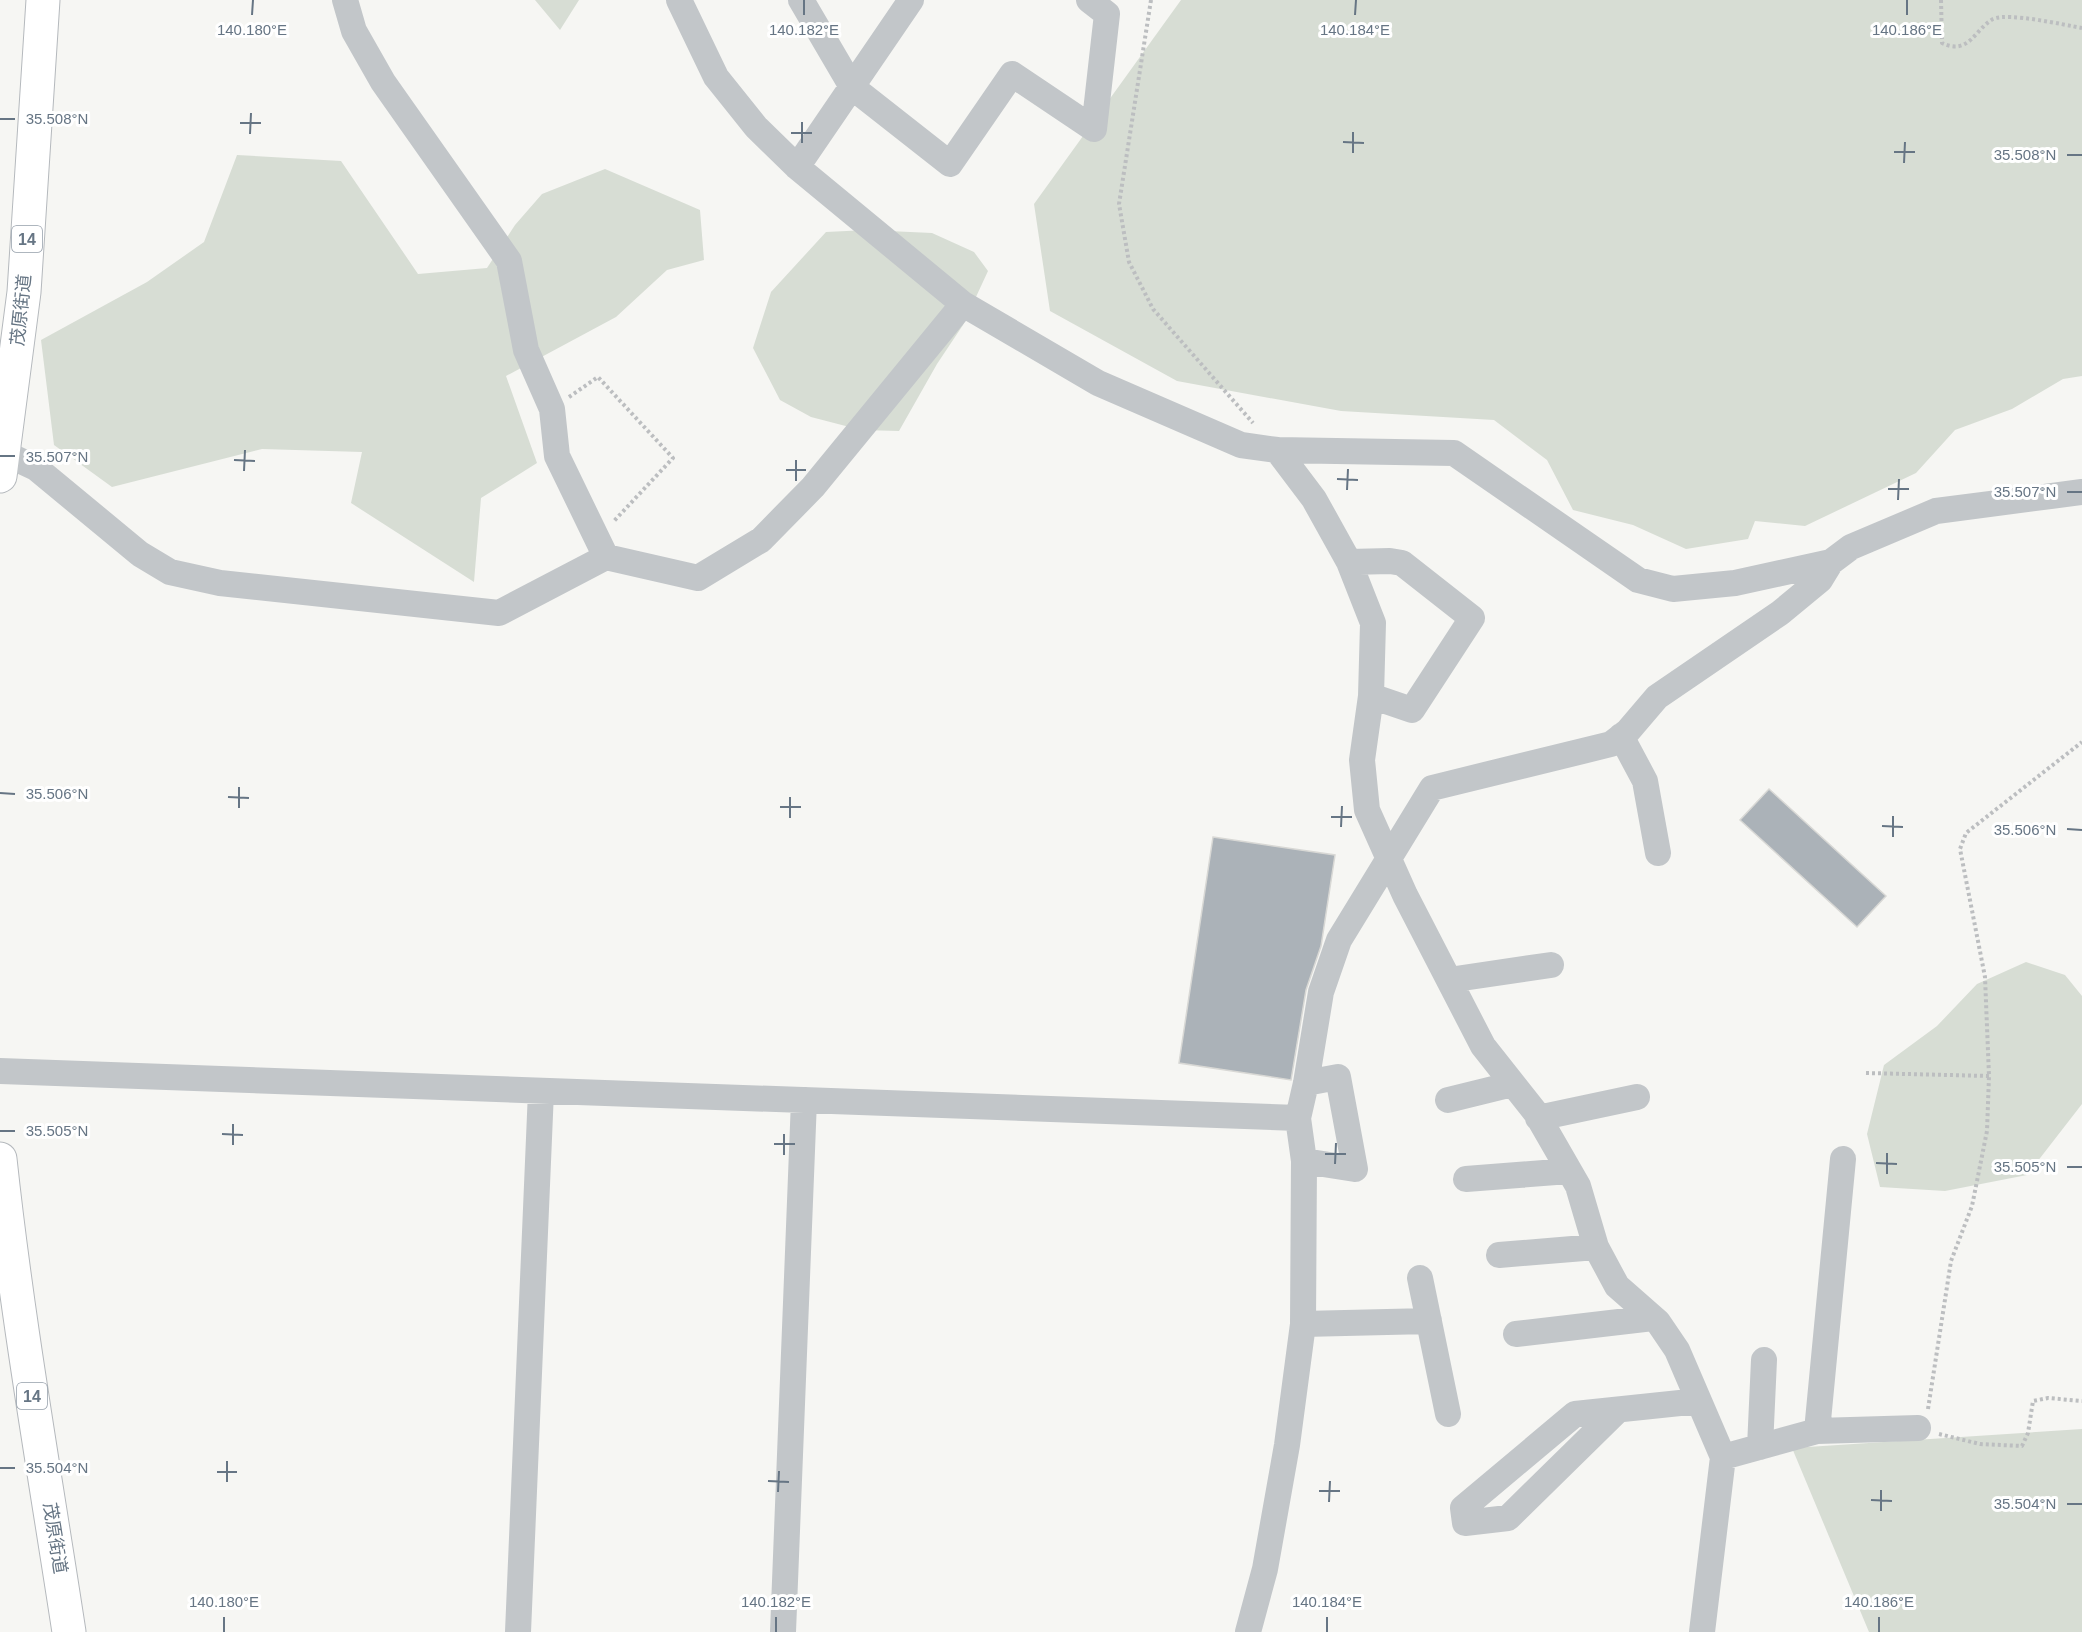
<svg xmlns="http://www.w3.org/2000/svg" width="2082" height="1632" font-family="Helvetica,'Noto Sans JP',sans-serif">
  <rect width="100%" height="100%" fill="#f6f6f3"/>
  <path fill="#d7ddd4" d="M535,0H579L560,30Z
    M1181,0H2082V376L2063,379L2012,409L1955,430L1916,473L1805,526L1755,521L1748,539L1686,549L1633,525L1573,510L1547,460L1494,420L1341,411L1177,381L1050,311L1034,204Z
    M237,155L341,161L418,274L487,268L515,225L542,194L605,169L700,210L704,260L667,270L616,317L506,376L537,463L481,498L474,582L351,503L362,452L262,449L112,487L54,445L41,340L147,282L204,242Z
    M867,230L932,233L974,252L988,271L963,325L937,364L899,431L861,430L811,417L780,400L753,348L771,292L826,232Z
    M2026,962L2065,975L2082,996V1104L2027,1175L1945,1191L1880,1187L1867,1134L1884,1065L1937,1026L1977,984Z
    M2082,1429V1632H1869L1792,1448Z"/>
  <path fill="#abb2b8" stroke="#d8d8d5" stroke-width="1.5" d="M1769,789L1886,896L1857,927L1740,820Z
    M1213,837L1335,855L1321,946L1306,990L1291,1080L1179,1063Z"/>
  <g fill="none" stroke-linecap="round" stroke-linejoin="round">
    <defs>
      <path id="major" d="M0,476L24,292L43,0
        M0,1159C17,1317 45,1475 69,1632"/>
    </defs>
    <use href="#major" stroke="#b5b9bd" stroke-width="35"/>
    <path stroke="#bcbec0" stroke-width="4" stroke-dasharray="3 3" stroke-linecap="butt" d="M1151,0L1119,204L1129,262L1153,309L1253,423
      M1941,0L1942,43C1969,56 1975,29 1993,19C2008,12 2065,25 2082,28
      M569,397L598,377L673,458L614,521
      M1866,1073L1989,1076
      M1928,1409L1951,1261L1972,1206L1987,1131L1989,1076L1985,977L1960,849L1966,833L2082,742
      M1939,1434L1980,1444L2022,1446L2028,1433L2033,1401L2048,1398L2082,1401"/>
    <path stroke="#c2c6c9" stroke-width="26" d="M345,0L354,31L383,82L509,261L526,350L552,409L557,456L606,557
      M679,0L716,77L756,127L797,167L963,304L1098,383L1241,445L1277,450L1454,453L1638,580L1673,589L1735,583L1831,562
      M801,0L852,87L950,164L1012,74L1094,129L1107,14L1089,0
      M797,167L911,0
      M1277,450L1314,499L1349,562L1373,623L1371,696L1362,760L1367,810L1405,895L1483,1046L1536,1113L1578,1186L1596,1247L1617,1286L1658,1322L1677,1350L1723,1457L1702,1632
      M4,453L36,468L140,554L170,572L220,583L499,613L606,557L698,578L761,540L813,487L963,304
      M1349,562L1390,561L1402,563L1472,618L1412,710L1371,696
      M1621,736L1645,781L1658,853
      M1449,980L1551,965
      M0,1071L1298,1118
      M1448,1100L1513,1084
      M1538,1118L1637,1097
      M1304,1161L1355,1169L1338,1077L1306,1083
      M1466,1179L1569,1171
      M1499,1255L1596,1247
      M1420,1278L1448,1414
      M1303,1324L1429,1321
      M1516,1334L1653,1318
      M1618,1410L1508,1518L1465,1523L1463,1508L1575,1414L1699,1401
      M1817,1431L1843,1159
      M1760,1447L1764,1360
      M1723,1457L1817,1431L1918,1428
      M518,1632L541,1091
      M783,1632L804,1100
      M1248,1632L1265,1569L1287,1445L1303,1324L1304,1161L1298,1118L1306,1083L1321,992L1339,940L1432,788L1611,744L1628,731L1657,697L1780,613L1820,580L1831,562L1851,547L1936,511L2082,492"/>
    <use href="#major" stroke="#fff" stroke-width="33"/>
  </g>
  <path fill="none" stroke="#667584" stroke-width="2" d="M252,15L253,0M804,15V0M1355,15L1356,0M1907,15V0M0,119H15M240,123H261M791,133H812M250,134L251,113M1343,142L1364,143M802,143V122M1894,152H1915M1353,153V132M2067,155H2082M1904,163L1905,142M0,456H15M234,460L255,461M786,470H806M244,471L245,450M1337,479L1358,480M796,481V460M1888,489H1909M1347,490L1348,469M2067,492H2082M1898,500L1899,479M0,793L15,794M228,797L249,798M780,807H801M239,808V787M1331,817H1352M790,818V797M1882,826L1903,827M1341,827L1342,806M2067,829L2082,830M1893,837V816M0,1131H15M222,1134L243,1135M774,1144H795M233,1145V1124M1325,1154H1346M784,1155V1134M1876,1163L1897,1164M1335,1164L1336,1143M2067,1167H2082M1887,1174V1153M0,1468H15M217,1472H237M768,1481L789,1482M227,1482V1461M1319,1491H1340M778,1492L779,1471M1871,1500L1892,1501M1329,1502L1330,1481M2067,1504H2082M1881,1511V1490M224,1632V1617M776,1632V1617M1327,1632V1617M1879,1632V1617"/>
  <g text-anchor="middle" stroke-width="6" stroke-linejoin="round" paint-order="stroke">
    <g fill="#fff" stroke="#949ea9" stroke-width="1.5">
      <rect x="12" y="226" width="30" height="26" rx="4.5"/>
      <rect x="17" y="1383" width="30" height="26" rx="4.5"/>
    </g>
    <g font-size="16" font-weight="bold" fill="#667584">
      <text x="27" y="245">14</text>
      <text x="32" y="1402">14</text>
    </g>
    <g font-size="18" fill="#667584" stroke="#fff">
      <text transform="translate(21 310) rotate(-84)" y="6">茂原街道</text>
      <text transform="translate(55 1538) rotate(81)" y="6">茂原街道</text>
    </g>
  </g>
  <g font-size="15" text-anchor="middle" fill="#667584" stroke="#fff" stroke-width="6" stroke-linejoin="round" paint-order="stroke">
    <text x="252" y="35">140.180°E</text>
    <text x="804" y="35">140.182°E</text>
    <text x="1355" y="35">140.184°E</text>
    <text x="1907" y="35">140.186°E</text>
    <text x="57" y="124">35.508°N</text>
    <text x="2025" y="160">35.508°N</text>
    <text x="57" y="462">35.507°N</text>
    <text x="2025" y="497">35.507°N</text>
    <text x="57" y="799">35.506°N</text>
    <text x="2025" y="835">35.506°N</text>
    <text x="57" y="1136">35.505°N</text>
    <text x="2025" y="1172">35.505°N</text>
    <text x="57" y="1473">35.504°N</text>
    <text x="2025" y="1509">35.504°N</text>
    <text x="224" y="1607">140.180°E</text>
    <text x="776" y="1607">140.182°E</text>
    <text x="1327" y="1607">140.184°E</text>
    <text x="1879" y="1607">140.186°E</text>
  </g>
</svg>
